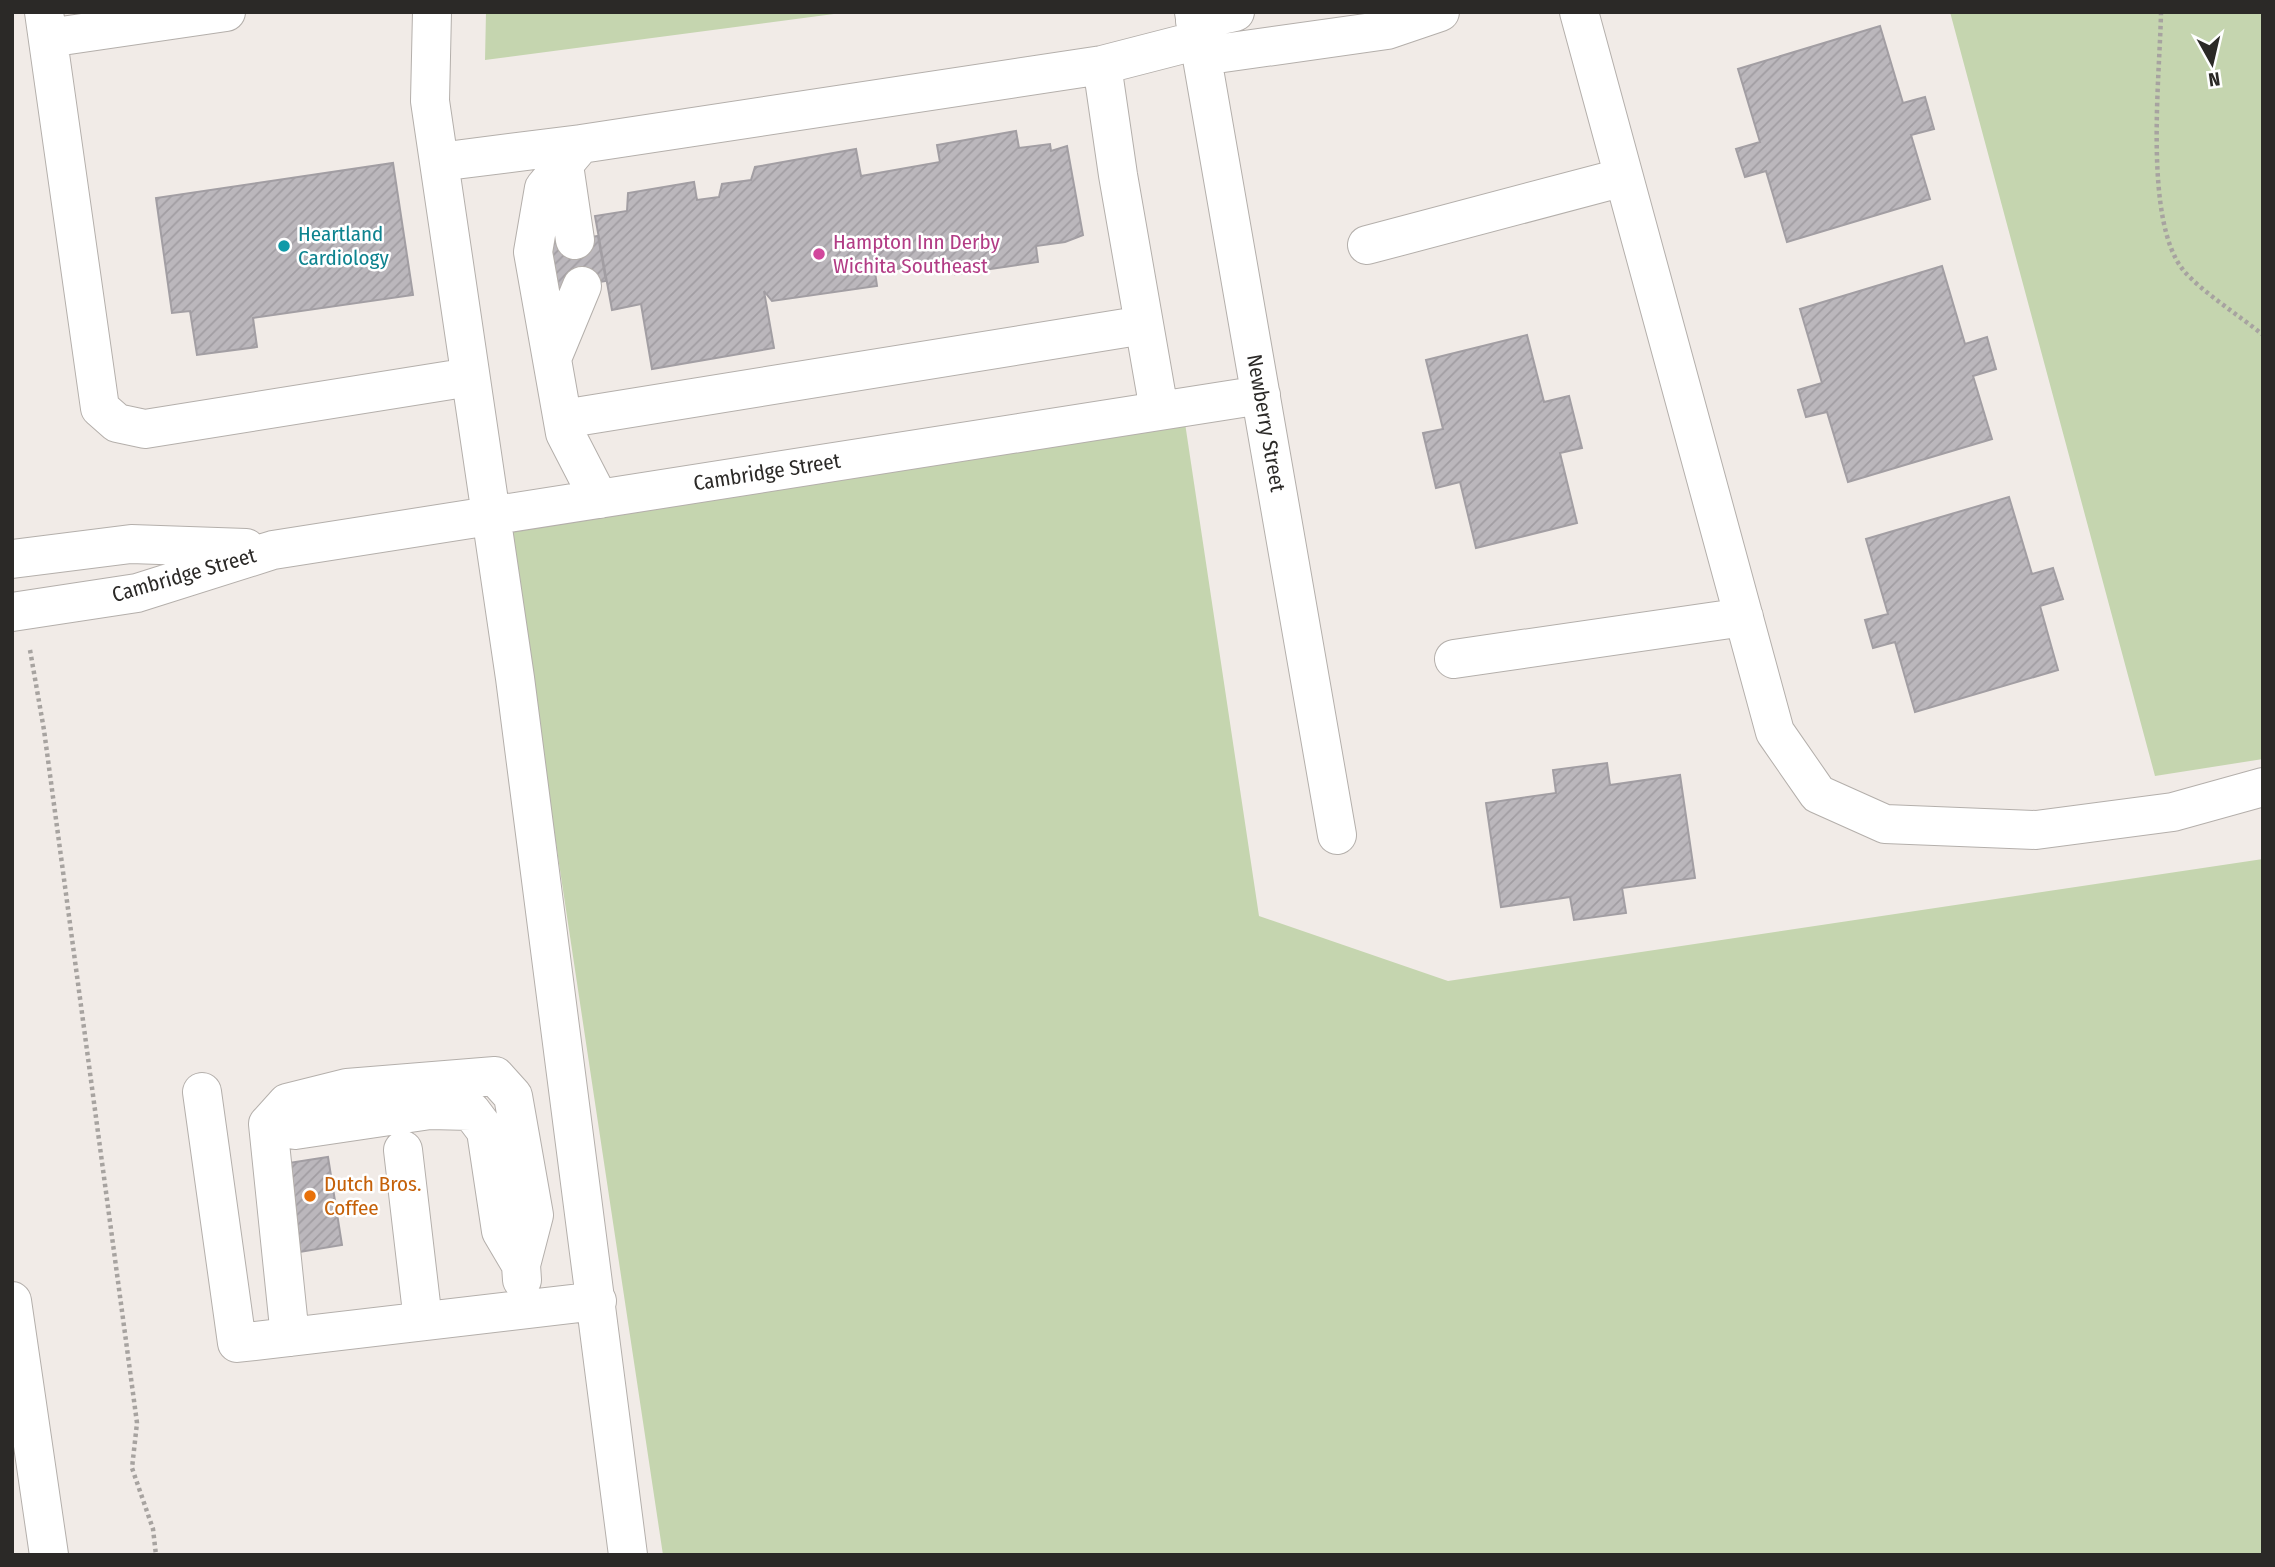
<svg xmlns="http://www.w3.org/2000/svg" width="2275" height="1567" font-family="'Fira Sans Condensed',sans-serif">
  <defs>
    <pattern id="building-hatch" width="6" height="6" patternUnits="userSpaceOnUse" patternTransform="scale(1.75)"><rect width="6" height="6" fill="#bbb7bc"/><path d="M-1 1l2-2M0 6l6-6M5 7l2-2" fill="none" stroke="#a19da2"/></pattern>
  </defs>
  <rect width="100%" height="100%" fill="#f1ebe7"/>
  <path fill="#c5d5af" d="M486,12H849L485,60Z
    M1950,12H2263V759L2155,776Z
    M1185,423L1259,916L1448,981L2263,859V1555H663L508,524Z"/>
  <path fill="url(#building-hatch)" stroke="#a29ea3" stroke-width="2" d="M1880,26L1903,103L1925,97L1934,129L1911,135L1930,199L1787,242L1766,171L1745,177L1736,149L1760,142L1738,69Z
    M1016,131L1019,148L1050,144L1051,151L1067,146L1083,235L1065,242L1036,246L1038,262L955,274L954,261L875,272L877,286L772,301L764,291L774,348L652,369L641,304L612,310L595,216L627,211L628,193L694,182L697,200L719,197L722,184L751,180L755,167L856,149L861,176L940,162L937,145Z
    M393,163L413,295L253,318L257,347L197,355L190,311L172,313L156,198Z
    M598,236L606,281L554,289L549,244Z
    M1942,266L1965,344L1987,337L1996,369L1973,376L1992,439L1848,482L1827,412L1806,417L1798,390L1822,383L1800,309Z
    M1527,335L1544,402L1569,396L1582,448L1560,453L1577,523L1476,548L1460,482L1436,488L1423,433L1443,429L1426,360Z
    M2009,497L2032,574L2053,568L2063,599L2040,606L2058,670L1915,712L1895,642L1873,648L1865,620L1888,614L1866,539Z
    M1607,763L1610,785L1680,775L1695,878L1622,888L1626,913L1574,920L1570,897L1501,907L1486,803L1556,793L1553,770Z
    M328,1157L342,1245L281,1255L282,1164Z"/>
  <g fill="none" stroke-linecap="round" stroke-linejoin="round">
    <defs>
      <path id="minor" d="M44,12L100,408L117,423L145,429L470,377
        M432,12L430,101L515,678L628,1555
        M1194,12L1337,835
        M1579,12L1775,732L1818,794L1885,824L2036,830L2173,812L2263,787
        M1195,21L1235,12
        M48,38L226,12
        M1202,56L1387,30L1440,12
        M1102,65L1118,175L1159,410
        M439,162L581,144
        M564,165L575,240
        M1367,245L1624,177
        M553,356L582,286
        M563,419L1144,325
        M599,499L565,433L533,252L544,188L581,144L1102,65L1199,40
        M12,559L131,544L246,548
        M12,612L137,593L273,550L1261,395
        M1454,659L1744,617
        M202,1092L237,1343L597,1301
        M268,1124L295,1130L430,1110L471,1111L486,1131L501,1231L521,1265L522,1280
        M403,1150L423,1321
        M290,1337L268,1124L287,1103L347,1088L495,1076L513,1096L534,1215L521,1265"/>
      <path id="major" d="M12,1301L49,1555"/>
    </defs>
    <use href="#minor" stroke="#b4afab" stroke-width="40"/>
    <use href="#major" stroke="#b4afab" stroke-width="40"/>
    <path stroke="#a7a3a0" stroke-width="4.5" stroke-dasharray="3.5 3.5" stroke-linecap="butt" d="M2161,12C2160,76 2143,222 2184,271C2202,292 2240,316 2263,335
      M30,650L44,730L137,1423L132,1468L153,1529L156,1555"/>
    <use href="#minor" stroke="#fff" stroke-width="38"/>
    <use href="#major" stroke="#fff" stroke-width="38"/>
  </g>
  <circle fill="#0f9aa8" stroke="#fff" stroke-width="2.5" cx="284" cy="246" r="7"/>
  <circle fill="#d1479c" stroke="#fff" stroke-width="2.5" cx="819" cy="254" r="7"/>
  <circle fill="#e8710a" stroke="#fff" stroke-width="2.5" cx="310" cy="1196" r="7"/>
  <g text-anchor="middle" stroke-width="5" stroke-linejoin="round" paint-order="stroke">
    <g font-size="21" fill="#0d838f" stroke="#fff" text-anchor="start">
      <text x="298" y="241">Heartland<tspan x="298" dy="24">Cardiology</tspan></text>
    </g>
    <g font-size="21" fill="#b23c85" stroke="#fff" text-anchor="start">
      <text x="833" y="249">Hampton Inn Derby<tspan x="833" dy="24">Wichita Southeast</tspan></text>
    </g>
    <g font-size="21" fill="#2b2927" stroke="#fff">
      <text transform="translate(1266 423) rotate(80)" y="7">Newberry Street</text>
      <text transform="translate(767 472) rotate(-9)" y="7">Cambridge Street</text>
      <text transform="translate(184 575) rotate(-16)" y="7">Cambridge Street</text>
    </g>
    <g font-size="21" fill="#c56008" stroke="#fff" text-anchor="start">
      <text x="324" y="1191">Dutch Bros.<tspan x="324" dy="24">Coffee</tspan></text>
    </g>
  </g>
  <rect width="2275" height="1567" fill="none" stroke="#2b2927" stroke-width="28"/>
  <g transform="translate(2212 63) rotate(172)" stroke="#ffffff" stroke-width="5" paint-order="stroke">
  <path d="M0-5L12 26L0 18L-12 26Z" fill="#2b2927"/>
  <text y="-10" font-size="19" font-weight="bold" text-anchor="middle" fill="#2b2927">N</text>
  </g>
</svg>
